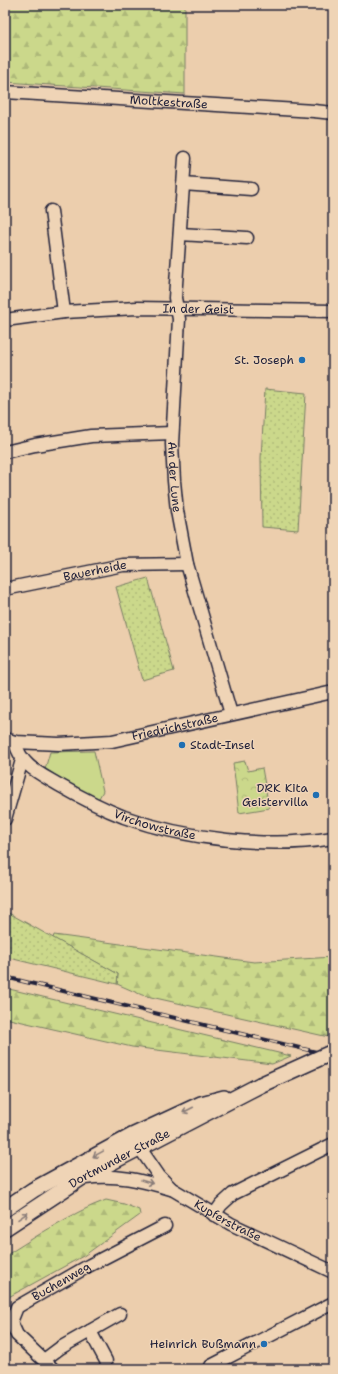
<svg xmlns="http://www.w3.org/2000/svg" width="338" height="1374" font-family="'Shantell Sans',sans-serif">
  <defs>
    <pattern id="forest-firs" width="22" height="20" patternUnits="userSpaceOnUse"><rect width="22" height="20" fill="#cbd88b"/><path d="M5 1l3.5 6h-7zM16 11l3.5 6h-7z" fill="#aeb979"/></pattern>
    <pattern id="park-crowns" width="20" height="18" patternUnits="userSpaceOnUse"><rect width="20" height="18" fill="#cbd88b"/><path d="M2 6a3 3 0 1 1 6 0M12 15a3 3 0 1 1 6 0" fill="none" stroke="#aeb979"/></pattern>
    <pattern id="garden-dots" width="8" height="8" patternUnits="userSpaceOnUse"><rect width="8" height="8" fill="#cbd88b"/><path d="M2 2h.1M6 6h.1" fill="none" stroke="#aeb979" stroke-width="1.8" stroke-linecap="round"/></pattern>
  </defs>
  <rect width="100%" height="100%" fill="#eccead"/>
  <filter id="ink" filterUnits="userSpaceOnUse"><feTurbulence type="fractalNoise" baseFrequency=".025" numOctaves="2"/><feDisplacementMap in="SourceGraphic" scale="8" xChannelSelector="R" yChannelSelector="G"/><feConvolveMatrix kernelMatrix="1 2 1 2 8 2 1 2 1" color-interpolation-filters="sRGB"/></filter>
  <g filter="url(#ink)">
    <path fill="#cbd88b" stroke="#767d63" d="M94,751L103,791L98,800L45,769L50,752Z"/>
    <path fill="url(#forest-firs)" stroke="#767d63" d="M5,5H185V94L5,82Z
      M54,935L254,962L333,957V1038L142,995L117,984L118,974L53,938Z
      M5,988L291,1056L272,1064L132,1047L5,1018Z
      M106,1200L124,1204L139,1210L140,1215L85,1255L5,1299V1256C37,1236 71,1213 106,1200Z"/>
    <path fill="url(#park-crowns)" stroke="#767d63" d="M245,761L248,771L262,768L269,808L239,813L233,763Z"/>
    <path fill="url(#garden-dots)" stroke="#767d63" d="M265,389L306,393L298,530L262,527L261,458Z
      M148,578L174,671L142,680L116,587Z
      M5,911L118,974L117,984L5,957Z"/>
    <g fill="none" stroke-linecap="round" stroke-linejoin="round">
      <defs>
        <g id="minor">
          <path id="s1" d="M5,92L314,111L333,113"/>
          <path id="s2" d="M185,158L175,298L179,319L172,444L174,481L177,511L187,564L231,714"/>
          <path d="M183,184L251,189"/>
          <path d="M51,211L64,312"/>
          <path d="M180,234L247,238"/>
          <path id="s3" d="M5,320L64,312L137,308L333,311"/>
          <path d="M5,452L35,445L91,436L172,433"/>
          <path id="s4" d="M5,589L123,565L187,564"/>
          <path id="s5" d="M5,739L15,742L59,744L112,741L333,692"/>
          <path id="s6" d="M15,742C21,766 39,773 59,785C80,797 101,808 124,817C185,839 268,849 333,838"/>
          <path d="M5,819L22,760"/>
          <path id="s7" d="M135,1141L159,1176L172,1189L231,1224L333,1272"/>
          <path d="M85,1178C117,1174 140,1180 171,1189"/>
          <path d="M214,1215L221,1205L233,1194L333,1144"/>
          <path d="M90,1331L106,1361"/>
          <path d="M44,1360L60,1348L120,1314"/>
          <path d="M211,1366L333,1303"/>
          <path id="s8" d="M53,1369L17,1335L11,1322L17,1307L90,1265L165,1226"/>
        </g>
        <g id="major">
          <path d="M5,1209L33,1190L132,1136L201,1104L224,1098"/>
          <path id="s9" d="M5,1228L81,1178L260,1085"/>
        </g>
      </defs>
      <use href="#minor" stroke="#22223b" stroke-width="15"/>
      <use href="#major" stroke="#22223b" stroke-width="18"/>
      <use href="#minor" stroke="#efd4b6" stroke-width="12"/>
      <use href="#major" stroke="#efd4b6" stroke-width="15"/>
      <defs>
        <path id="rail" d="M5,977L333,1056"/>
      </defs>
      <use href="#rail" stroke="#22223b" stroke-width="4"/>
      <use href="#rail" stroke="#efd4b6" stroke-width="2.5" stroke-dasharray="8" stroke-linecap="butt"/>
      <defs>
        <path id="major-bridge" d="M260,1085L333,1052"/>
      </defs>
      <use href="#major-bridge" stroke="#22223b" stroke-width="18" stroke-linecap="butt"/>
      <use href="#major-bridge" stroke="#efd4b6" stroke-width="15"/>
    </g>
    <defs><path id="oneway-shaft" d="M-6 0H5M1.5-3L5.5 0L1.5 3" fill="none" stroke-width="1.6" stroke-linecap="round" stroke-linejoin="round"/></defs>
    <g stroke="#887b78">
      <use href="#oneway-shaft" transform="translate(188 1110) rotate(153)"/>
      <use href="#oneway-shaft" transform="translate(98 1154) rotate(151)"/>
      <use href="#oneway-shaft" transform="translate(147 1182) rotate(16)"/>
      <use href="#oneway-shaft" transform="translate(23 1216) rotate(-35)"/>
    </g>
  </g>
  <g fill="#1f6fb2" stroke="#efd4b6" stroke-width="1.5">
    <circle cx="302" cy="360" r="4"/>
    <circle cx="182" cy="745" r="4"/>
    <circle cx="316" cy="795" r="4"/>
    <circle cx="264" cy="1344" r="4"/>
  </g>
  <g text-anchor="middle" stroke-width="3" stroke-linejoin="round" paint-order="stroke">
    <g font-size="12" fill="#22223b" stroke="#efd4b6">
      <text dy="4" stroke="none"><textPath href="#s1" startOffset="164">Moltkestraße</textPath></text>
      <text dy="4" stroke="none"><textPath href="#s3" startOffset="194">In der Geist</textPath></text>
      <text dy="4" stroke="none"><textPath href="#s2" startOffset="320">An der Lune</textPath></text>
      <text dy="4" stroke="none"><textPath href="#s4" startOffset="92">Bauerheide</textPath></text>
      <text dy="4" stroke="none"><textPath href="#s5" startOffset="172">Friedrichstraße</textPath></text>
      <text dy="4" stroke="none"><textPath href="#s6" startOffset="168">Virchowstraße</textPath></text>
      <text dy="4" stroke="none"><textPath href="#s9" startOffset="134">Dortmunder Straße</textPath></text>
      <text dy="4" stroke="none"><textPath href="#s7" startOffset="125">Kupferstraße</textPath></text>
      <text dy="4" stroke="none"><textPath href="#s8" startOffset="131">Buchenweg</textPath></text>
    </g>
    <g font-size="12" fill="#22223b" stroke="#efd4b6" text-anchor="end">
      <text x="294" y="364">St. Joseph</text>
      <text x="190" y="749" text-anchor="start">Stadt-Insel</text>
      <text x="308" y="792">DRK Kita<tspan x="308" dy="14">Geistervilla</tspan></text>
      <text x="256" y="1348">Heinrich Bußmann</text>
    </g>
  </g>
  <rect width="338" height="1374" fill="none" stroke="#efd4b6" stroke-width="20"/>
  <rect x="10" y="10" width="318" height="1354" fill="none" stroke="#22223b" stroke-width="1.5" filter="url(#ink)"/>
</svg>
